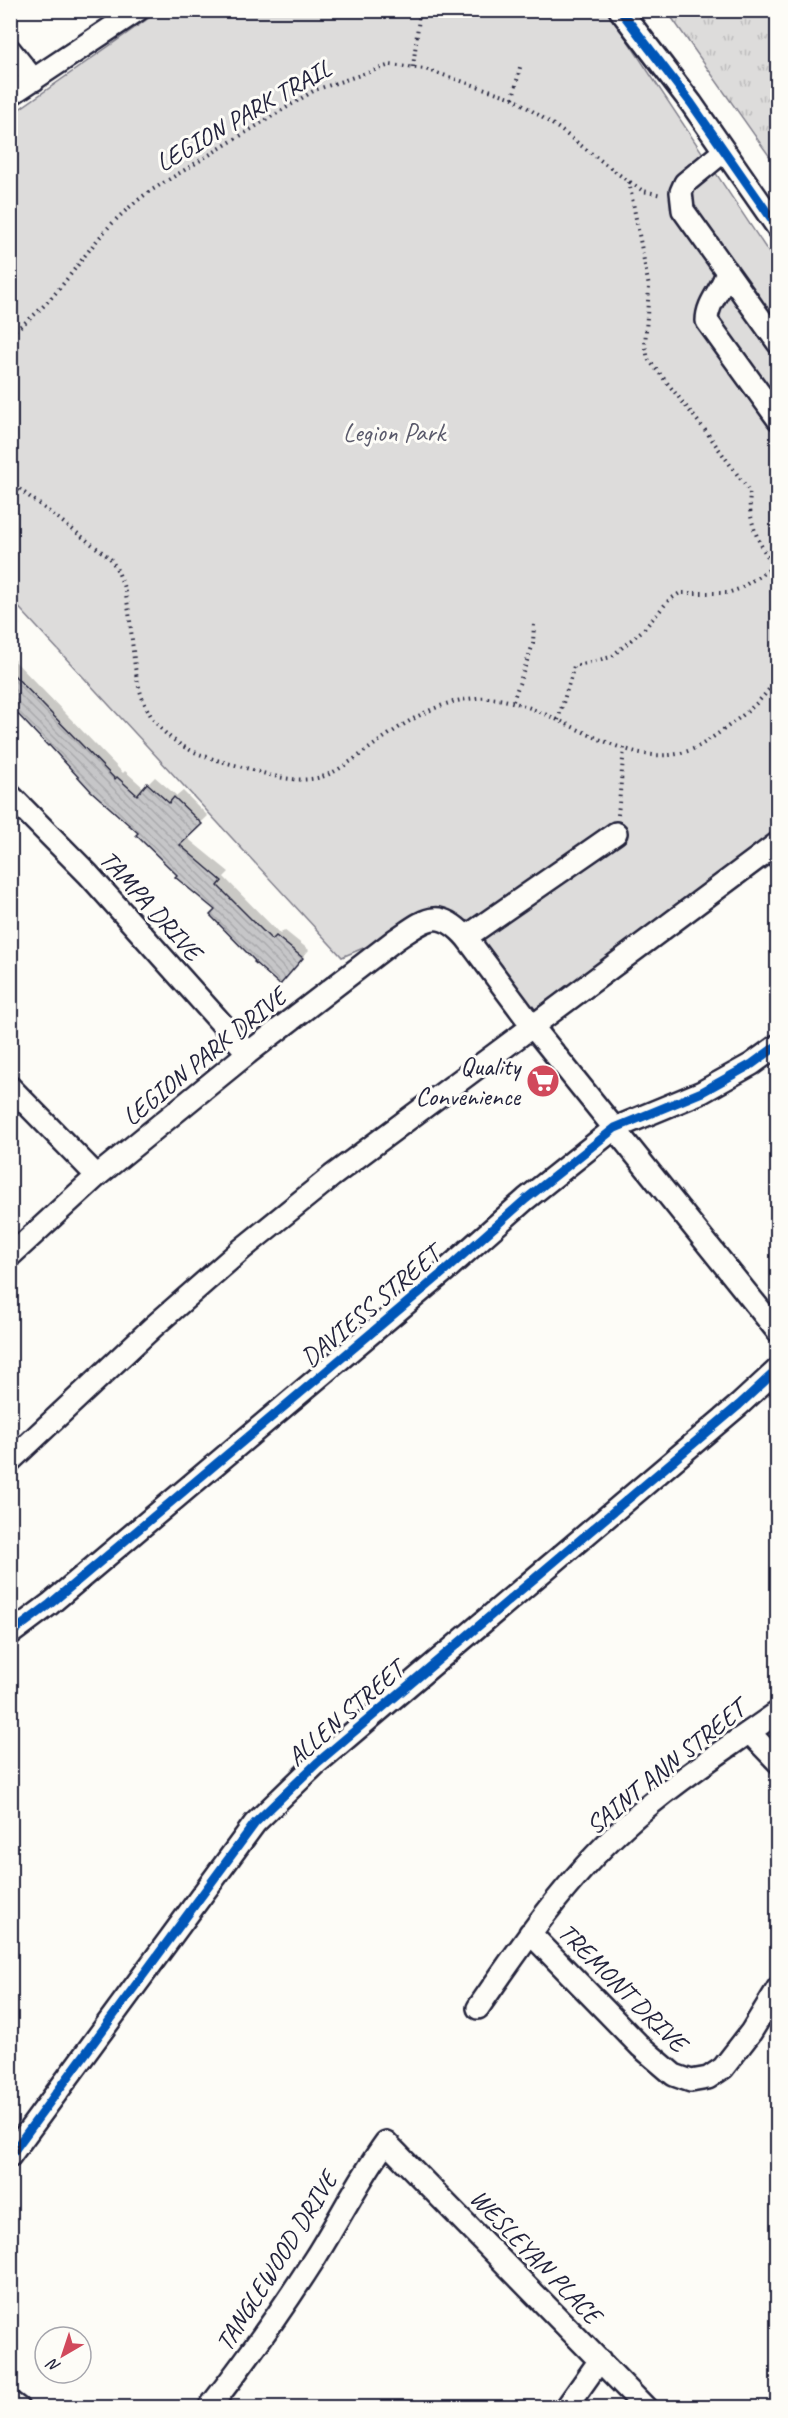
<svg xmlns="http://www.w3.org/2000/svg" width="788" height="2418" font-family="Caveat,sans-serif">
  <defs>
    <pattern id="grass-tufts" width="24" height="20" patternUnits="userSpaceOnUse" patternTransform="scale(1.5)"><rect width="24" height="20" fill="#dddcdb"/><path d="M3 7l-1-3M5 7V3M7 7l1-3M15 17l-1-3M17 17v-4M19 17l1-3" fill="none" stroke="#bdbcbd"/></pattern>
    <pattern id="building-back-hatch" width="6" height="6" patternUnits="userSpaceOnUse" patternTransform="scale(1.5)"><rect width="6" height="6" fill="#c6c6c8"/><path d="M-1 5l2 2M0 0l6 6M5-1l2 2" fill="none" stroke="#aaaaad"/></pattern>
  </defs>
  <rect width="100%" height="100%" fill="#fdfcf7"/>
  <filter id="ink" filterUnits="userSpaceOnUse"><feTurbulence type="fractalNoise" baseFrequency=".0167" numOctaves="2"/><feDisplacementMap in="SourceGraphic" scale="12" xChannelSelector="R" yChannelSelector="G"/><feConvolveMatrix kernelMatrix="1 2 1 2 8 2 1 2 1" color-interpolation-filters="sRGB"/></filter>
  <g filter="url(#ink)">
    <path fill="url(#grass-tufts)" stroke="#807f8b" stroke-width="1.5" d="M667,11H777V167Z"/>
    <path fill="#dddcdb" stroke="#807f8b" stroke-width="1.5" d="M159,11H608L777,265V843L533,1027L432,919L342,957L11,599V115Z"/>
    <path fill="#0003" d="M10,614L20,624L10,634Z
      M10,656L123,773L125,771L144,788L155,777L177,796L183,791L208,816L186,837L229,872L224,877L280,934L284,930L309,950L287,975L179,875L140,833L10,705Z"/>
    <path fill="url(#building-back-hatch)" stroke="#22223b" stroke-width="1.5" d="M10,671L115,779L117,777L137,795L147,783L169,803L174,797L202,824L180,845L222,881L218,886L272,940L276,936L303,958L280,985L254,962L255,961L210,915L215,910L175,877L177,875L136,835L138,833L91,791L49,745L48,746L10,706Z"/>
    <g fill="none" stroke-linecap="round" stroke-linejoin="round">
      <defs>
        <path id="minor" d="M620,10L691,103L778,228
          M10,50L34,80
          M10,95L138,10
          M724,151L685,183L681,192L683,210L778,343
          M727,271C723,290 707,301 707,321L778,419
          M10,795L88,874L248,1053
          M466,937L616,833
          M10,1087L97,1176
          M10,1256L97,1176L248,1053L395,940C425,920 437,906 466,937L533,1027L778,1332
          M10,1461L153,1327L242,1249L332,1176L778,843
          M10,1634L50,1604L446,1270L526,1199L615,1128L702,1092L752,1064L778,1045
          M749,1732L778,1762
          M530,1933L640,2046L674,2075L691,2081L708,2078L723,2068L751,2032L778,1988
          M478,2008C522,1944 566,1880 624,1827C671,1784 726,1749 778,1712
          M10,2156L255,1823L317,1763L739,1405L778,1369
          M10,2402L18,2408
          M209,2408C247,2359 282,2310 315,2258C339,2220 359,2179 386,2142L646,2408
          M566,2408L600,2360"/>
      </defs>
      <use href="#minor" stroke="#22223b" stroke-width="26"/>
      <path stroke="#22223b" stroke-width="4" stroke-dasharray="1.5 4.5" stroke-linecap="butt" d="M413,67L420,10
        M513,98L521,63
        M630,182L643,191L662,195
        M10,333C49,309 71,272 99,238C113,221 129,207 147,193L315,90L390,65L425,69L513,98L558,128L629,182L649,287L645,345L648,359L705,430L750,492C747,521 760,549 778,571
        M10,482L110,558C149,614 111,699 178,743C197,756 224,762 246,768C269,775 293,783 317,778C332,775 345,765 357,757C394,731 430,701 477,698C546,693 625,779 693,749C704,744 713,737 723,730C745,714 764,700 778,676
        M513,701L533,644L534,623
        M558,720L574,666L611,657L644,629L669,600L680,593H728L739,589L778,564
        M618,815L624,748"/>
      <use href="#minor" stroke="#fdfcf7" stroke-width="21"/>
      <defs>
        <path id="cycleway" d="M620,10L691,103L778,228
          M10,1634L50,1604L446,1270L526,1199L615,1128L702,1092L752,1064L778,1045
          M10,2156L255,1823L317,1763L739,1405L778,1369"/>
      </defs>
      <use href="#cycleway" stroke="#fdfcf7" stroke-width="13"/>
      <use href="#cycleway" stroke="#0057b8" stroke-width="9"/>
    </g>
  </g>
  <defs>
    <symbol id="supermarket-disc" viewBox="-11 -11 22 22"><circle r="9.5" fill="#d1495b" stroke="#fdfcf7"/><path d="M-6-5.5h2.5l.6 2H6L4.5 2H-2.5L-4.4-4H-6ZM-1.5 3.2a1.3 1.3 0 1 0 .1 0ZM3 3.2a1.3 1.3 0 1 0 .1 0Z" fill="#fff"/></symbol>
  </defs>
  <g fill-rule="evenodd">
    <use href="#supermarket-disc" x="524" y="1062" width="38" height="38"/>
  </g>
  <g text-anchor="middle" stroke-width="6" stroke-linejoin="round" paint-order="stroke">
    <g font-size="26" fill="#22223b" stroke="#fdfcf7">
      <text transform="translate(243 115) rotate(-30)" y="9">LEGION PARK TRAIL</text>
      <text transform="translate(151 905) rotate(48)" y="9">TAMPA DRIVE</text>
      <text transform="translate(204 1056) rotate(-39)" y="9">LEGION PARK DRIVE</text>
      <text transform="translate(370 1306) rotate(-40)" y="9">DAVIESS STREET</text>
      <text transform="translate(345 1713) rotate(-41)" y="9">ALLEN STREET</text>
      <text transform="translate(665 1767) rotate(-39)" y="9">SAINT ANN STREET</text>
      <text transform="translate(623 1987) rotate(45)" y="9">TREMONT DRIVE</text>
      <text transform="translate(536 2256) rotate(46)" y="9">WESLEYAN PLACE</text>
      <text transform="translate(276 2261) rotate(-58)" y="9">TANGLEWOOD DRIVE</text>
    </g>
    <g font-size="26" fill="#5a5a6b" stroke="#fdfcf7">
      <text x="394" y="441">Legion Park</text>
    </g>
    <g font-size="26" fill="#22223b" stroke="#fdfcf7" text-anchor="end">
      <text x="520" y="1075">Quality<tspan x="520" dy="30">Convenience</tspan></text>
    </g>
  </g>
  <rect width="788" height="2418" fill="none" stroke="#fdfcf7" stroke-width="36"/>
  <rect x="18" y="18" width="752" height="2382" fill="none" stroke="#22223b" stroke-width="2" filter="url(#ink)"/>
  <g transform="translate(63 2355) rotate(219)"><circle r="28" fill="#fdfcf7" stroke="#a5a5ac" stroke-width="1.5"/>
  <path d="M0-4.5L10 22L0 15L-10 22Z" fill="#d1495b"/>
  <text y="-9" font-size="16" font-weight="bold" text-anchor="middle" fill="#22223b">N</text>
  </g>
</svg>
